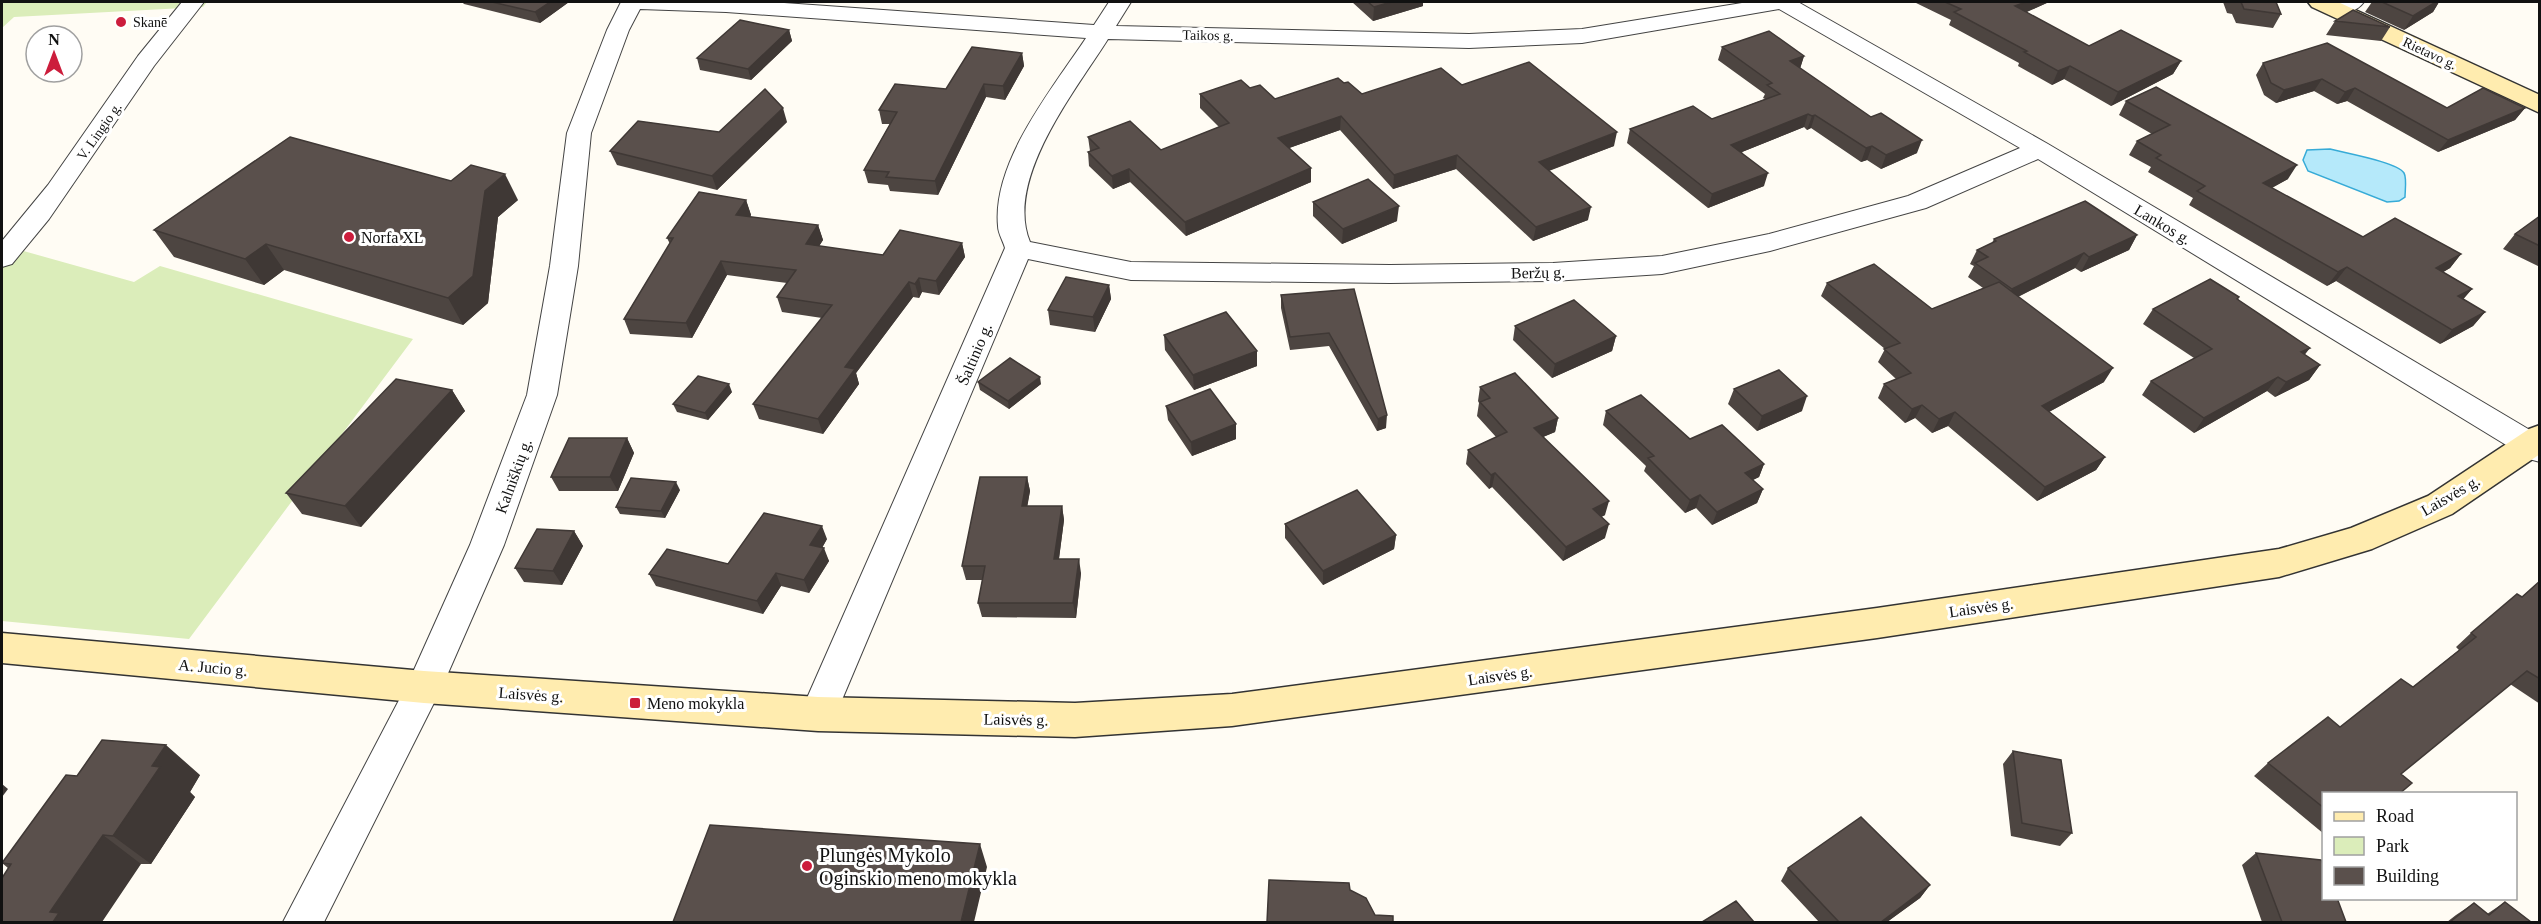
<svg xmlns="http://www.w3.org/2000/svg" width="2541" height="924" font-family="Georgia,serif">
  <rect width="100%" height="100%" fill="#fffcf4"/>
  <path fill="#dbedba" d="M2,2H207L203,7L14,17L2,28Z
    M20,250L134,282L160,266L413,339L189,639L2,621V268Z"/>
  <path fill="#b5e9fa" stroke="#37abd7" stroke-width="1.5" d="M2330,149C2344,153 2397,162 2404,173C2407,178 2405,191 2405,197L2399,201L2387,202L2308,171L2303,160L2307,150Z"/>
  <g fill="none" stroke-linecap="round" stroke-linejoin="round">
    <defs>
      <path id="street" d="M182,2H204L154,66L49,219L12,264L2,267V241L48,185L138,56Z
        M621,2H770L1094,25L1109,2H1131L1116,26L1469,34L1582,29L1748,2H1798L2048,144L2540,436V462L2529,459L2038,159L1926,208L1770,251L1662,274L1553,281L1390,283L1131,280L1028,259L836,714L831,725L818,730L805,725L800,714L1005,248C1003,241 998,233 998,226C992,162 1052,89 1086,38L726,12L640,9L629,30L591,133L578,266L557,395L504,545L442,687L324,922H283L409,681L470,545L527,395L550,266L567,133L607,30ZM1779,9L2020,148L1908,196L1769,234L1662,256L1553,263L1390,265L1131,262L1030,242C1004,179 1076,90 1108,39L1469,48L1582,43Z
        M2335,2H2364C2357,12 2340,17 2328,14L2325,9L2328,4Z"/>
      <path id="secondary" d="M2308,2H2338L2540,95V113L2312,7Z
        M2540,425V454L2452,514L2372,549L2279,577L1877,638L1232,726L1075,737L818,731L424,703L2,663V633L424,671L818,697L1075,703L1232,694L1877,608L2279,549L2351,528L2428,496L2529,429Z"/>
    </defs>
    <use href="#street" stroke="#444" stroke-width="2"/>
    <use href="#secondary" stroke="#333" stroke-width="3"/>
    <use href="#street" fill="#fff" fill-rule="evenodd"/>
    <use href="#secondary" fill="#ffecaf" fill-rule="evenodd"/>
  </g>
  <path fill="#4d4541" d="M462,2H569L540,23L464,4Z
    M1352,2H1423V6L1373,21Z
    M1914,2H2049L2026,12L2089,46L2181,61L2173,74L2111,106L2064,79L2052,85L2018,66L2019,63L1949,25L1951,20Z
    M2223,2H2276L2281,14L2273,28L2236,23L2232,14L2227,13Z
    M2372,2H2439L2433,12L2404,30L2365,12Z
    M2335,21L2390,27L2381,41L2326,35Z
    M789,30L792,41L751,80L700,70L697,58Z
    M1722,47L1804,56L1800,68L1917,153L1881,169L1867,160L1861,162L1811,128L1807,130L1804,127L1742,152L1764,186L1708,208L1627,143L1630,129L1712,119L1765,99L1763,98L1765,94L1718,60Z
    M1022,53L1024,66L1005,100L986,97L938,195L890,191L888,185L868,183L864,170L890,124H882L879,110L946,89Z
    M2263,63L2447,108H2525L2515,120L2438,152L2347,101L2337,104L2314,91L2276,103L2264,95L2256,75Z
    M1344,83L1362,94L1462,85L1614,146L1549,171L1588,220L1533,241L1456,169L1393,189L1340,130L1289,148L1311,168V182L1186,236L1130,182L1113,189L1089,166L1088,152L1090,151L1088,137L1161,150L1219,127L1200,108V94L1250,88L1275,99Z
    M2126,101L2288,179L2272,188L2363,237L2461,254L2450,268L2443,272L2472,289L2463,299L2485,312L2473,326L2440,344L2336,281L2327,286L2189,205L2193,198L2148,172L2151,167L2129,155L2137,141L2152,134L2119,115Z
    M787,122L717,190L617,165L610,151L719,132Z
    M518,200L498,217L488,303L463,325L284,270L264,285L174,257L154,230Z
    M746,200L751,215L750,217L818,225L823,240L819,246L883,255L962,243L965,257L939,295L922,292L919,298L913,297L856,373L859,384L823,434L759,419L753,404L822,318L782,312L777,297L787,283L727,275L692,338L630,334L624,319L670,244L667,238Z
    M1313,202L1397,221L1342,244L1313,216Z
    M2540,216V267L2503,249L2515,234Z
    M2137,235L2129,250L2081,272L2075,268L2018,297L2104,382L2049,412L2105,457L2096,470L2037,501L1948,426L1932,433L1915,418L1905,423L1878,398L1884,384L1896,379L1878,362L1885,349L1821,296L1827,283L1932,309L1983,288L1968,277L1974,266L1970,264L1977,250L1992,243L1994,239Z
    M1109,285L1111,299L1095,332L1050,325L1048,310Z
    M1354,289L1386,428L1377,431L1329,346L1290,350L1281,308V295Z
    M2239,297L2238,299L2305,355L2320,365L2309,380L2275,397L2267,391L2194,433L2142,395L2151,381L2194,358L2143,324L2153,309Z
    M1515,326L1616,336L1612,351L1552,378L1513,340Z
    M1164,335L1257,351V366L1194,390L1165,350Z
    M978,382L1041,384L1009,409L980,390Z
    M1480,387L1558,418L1555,432L1543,437L1605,515L1601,517L1605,538L1563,561L1492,487L1489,489L1466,464L1468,450L1496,437L1477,416L1479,403L1478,401Z
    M1734,389L1802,411L1757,431L1728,404Z
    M452,390L465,411L361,527L302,514L286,493Z
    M732,392L708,420L677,412L673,404Z
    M1166,406L1236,424V439L1192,456L1168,420Z
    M1606,411L1764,464L1759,477L1753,480L1763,489L1757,503L1712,525L1696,508L1685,513L1644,471L1646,466L1603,425Z
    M627,438L634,453L618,491H559L551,477Z
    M1027,477L1030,491L1027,506H1062L1064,520L1059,559L1081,573L1076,618L982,617L978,603L983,580H966L962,566Z
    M680,490L665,518L620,514L616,507Z
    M1285,524L1396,535L1394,549L1323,585L1285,538Z
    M574,531L583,546L562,585L524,582L515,568Z
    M827,539L822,548L829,561L809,593L781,586L763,614L656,586L649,574L728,564Z
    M2540,581V704L2510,684L2324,794V834L2254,776L2268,763L2340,727L2413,687L2459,650L2456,647L2471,633L2522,597Z
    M2013,751L2072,833L2060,846L2011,836L2003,764Z
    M200,775L190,792L195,797L151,864H141L8,868L2,863L77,776Z
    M2256,853L2346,922H2262L2242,865Z
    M1788,868L1930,885L1920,898L1887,922H1819L1781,881Z
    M2505,902L2531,922H2447L2456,915L2474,903L2487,914Z"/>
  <path fill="#3f3835" d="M550,2H569L540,23L535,12Z
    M1391,2H1423V6L1373,21L1374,7Z
    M2026,2H2049L2009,20L2015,6Z
    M2436,2H2439L2433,12L2404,30L2413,16Z
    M789,30L792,41L751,80L748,69Z
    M1022,53L1024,66L1005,100L1003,86Z
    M1804,56L1800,69L1790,61Z
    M2181,61L2173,74L2111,106L2118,92Z
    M2070,66L2064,79L2052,85L2058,71Z
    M2322,79L2314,91L2276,103L2284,90Z
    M984,84L986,97L938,195L935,181Z
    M2355,88L2347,101L2337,104L2345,92Z
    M783,108L787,122L717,190L712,176Z
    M2525,108L2515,120L2438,152L2448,140Z
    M1808,114L1804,127L1727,158L1731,145Z
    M1815,115L1811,128L1807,130L1812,116Z
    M1341,116L1340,130L1278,152V138Z
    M1617,132L1614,146L1537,175L1539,162Z
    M1922,140L1917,153L1881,169L1886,155Z
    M1872,146L1867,160L1861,162L1866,148Z
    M1457,155L1456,169L1393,189L1394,175Z
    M2297,165L2288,179L2254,197L2263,183Z
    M1311,168V182L1186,236L1185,222Z
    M1129,169L1130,182L1113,189L1112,176Z
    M1768,173L1764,186L1708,208L1712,194Z
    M505,174L518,200L498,217L488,303L463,325L448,298L485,191Z
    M746,200L751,215L741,230L736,215Z
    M1399,206L1397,221L1342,244L1343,229Z
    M1591,207L1588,220L1533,241L1536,227Z
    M818,225L823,240L811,259L806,244Z
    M2137,235L2129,250L2081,272L2089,257Z
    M962,243L965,257L939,295L936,281Z
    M266,244L284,270L264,285L245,259Z
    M2084,253L2075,268L2005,303L2012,289Z
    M2461,254L2450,268L2425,283L2436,268Z
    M721,261L727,275L692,338L686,323Z
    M2347,267L2336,281L2327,286L2338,272Z
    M919,278L922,292L919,298L915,284Z
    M909,282L913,297L856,373L859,384L823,434L818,419L845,367Z
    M1109,285L1111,299L1095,332L1093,317Z
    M2472,289L2460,303L2458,296Z
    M2485,312L2473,326L2440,344L2452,330Z
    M1616,336L1612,351L1552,378L1555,364Z
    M2310,348L2299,362L2301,352Z
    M1257,351V366L1194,390L1193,375Z
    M2320,365L2309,380L2275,397L2286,382Z
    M2113,368L2104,382L2034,420L2042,406Z
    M1040,377L1041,384L1009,409L1008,401Z
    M2278,377L2267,391L2194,433L2204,418Z
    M729,384L732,392L708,420L705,413Z
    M452,390L465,411L361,527L345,506Z
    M1807,396L1802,411L1757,431L1762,416Z
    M1922,405L1915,418L1905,423L1912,409Z
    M1955,412L1948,426L1932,433L1939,419Z
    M1387,415L1386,428L1377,431L1378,419Z
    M1558,418L1555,432L1531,442L1534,428Z
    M1236,424V439L1192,456L1191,442Z
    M627,438L634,453L618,491L610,477Z
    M2105,457L2096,470L2037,501L2045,487Z
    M1764,464L1759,477L1740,486L1745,473Z
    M1495,473L1492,487L1489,489L1491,475Z
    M1027,477L1030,491L1025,520L1022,506Z
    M676,482L680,490L665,518L661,511Z
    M1763,489L1757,503L1712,525L1717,512Z
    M1700,495L1696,508L1685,513L1690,500Z
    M1609,501L1605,515L1590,523L1593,509Z
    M1062,506L1064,520L1057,573L1054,559Z
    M1609,524L1605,538L1563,561L1566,547Z
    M822,526L827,539L816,558L810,545Z
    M574,531L583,546L562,585L553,571Z
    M1396,535L1394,549L1323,585V571Z
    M824,548L829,561L809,593L804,580Z
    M1079,559L1081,573L1076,618L1073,603Z
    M776,573L781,586L763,614L757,601Z
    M166,745L200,775L190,792L195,797L151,864L113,836L152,766Z
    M2,784L8,789L2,797Z
    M103,835L141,864L102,922H53L50,912Z
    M980,844L987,867L974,922H961Z
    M1930,885L1920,898L1887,922H1881Z"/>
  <path fill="#5a504c" stroke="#3f3835" stroke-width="1.5" d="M492,2H550L535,12Z
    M1368,2H1391L1374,7Z
    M1945,2H2026L2015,6L2089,46L2121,30L2181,61L2118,92L2070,66L2058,71L2024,52L2027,51L1954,12L1961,9Z
    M2241,2H2276L2281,14L2244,9Z
    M2382,2H2436L2413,16Z
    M2353,10L2390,27L2335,21Z
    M740,20L789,30L748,69L697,58Z
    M1769,31L1804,56L1790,61L1871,117L1881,113L1922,140L1886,155L1872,146L1866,148L1815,115L1812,116L1808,114L1731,145L1768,173L1712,194L1630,129L1693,106L1712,119L1780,94L1767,85L1772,83L1722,47Z
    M2327,43L2447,108L2483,88L2525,108L2448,140L2355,88L2345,92L2322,79L2284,90L2271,83L2263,63Z
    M972,47L1022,53L1003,86L984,84L935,181L886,177L889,172L864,170L897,112L879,110L895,84L946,89Z
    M1529,62L1617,132L1539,162L1591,207L1536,227L1457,155L1394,175L1341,116L1278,138L1311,168L1185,222L1129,169L1112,176L1088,152L1099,148L1088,137L1130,121L1161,150L1229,123L1200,94L1241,80L1250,88L1260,85L1275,99L1338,78L1344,83L1348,82L1362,94L1441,68L1462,85Z
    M2156,87L2297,165L2263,183L2363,237L2395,218L2461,254L2436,268L2472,289L2458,296L2485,312L2452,330L2347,267L2338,272L2197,191L2205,186L2156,158L2161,155L2137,141L2170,125L2126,101Z
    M765,89L783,108L712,176L610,151L638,121L719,132Z
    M290,137L451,181L471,165L505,174L485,191L473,276L448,298L266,244L245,259L154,230Z
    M1368,179L1399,206L1343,229L1313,202Z
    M699,192L746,200L736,215L818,225L806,244L883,255L900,230L962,243L936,281L919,278L915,284L909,282L845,367L855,369L818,419L753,404L832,305L777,297L796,270L721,261L686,323L624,319L673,238H667Z
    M2085,201L2137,235L2089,257L2084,253L2012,289L1975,263L1988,257L1977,250L1996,241L1994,239Z
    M2540,216V246L2515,234Z
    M1874,264L1932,309L1999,282L2113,368L2042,406L2105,457L2045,487L1955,412L1939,419L1922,405L1912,409L1884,384L1911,373L1884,349L1900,343L1827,283Z
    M1066,277L1109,285L1093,317L1048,310Z
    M2210,279L2239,297L2237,299L2310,348L2301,352L2320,365L2286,382L2278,377L2204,418L2151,381L2212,349L2153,309Z
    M1354,289L1387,415L1378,419L1329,333L1290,337L1281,295Z
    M1574,300L1616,336L1555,364L1515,326Z
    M1226,312L1257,351L1193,375L1164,335Z
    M1010,358L1040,377L1008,401L978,382Z
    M1779,370L1807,396L1762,416L1734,389Z
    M1515,373L1558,418L1534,428L1609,501L1593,509L1609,524L1566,547L1495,473L1491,475L1468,450L1507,432L1480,402L1490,398L1480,387Z
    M698,376L729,384L705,413L673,404Z
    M396,379L452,390L345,506L286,493Z
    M1210,389L1236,424L1191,442L1166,406Z
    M1641,395L1690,439L1722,425L1764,464L1745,473L1763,489L1717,512L1700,495L1690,500L1648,458L1654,456L1606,411Z
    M569,438H627L610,477H551Z
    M980,477H1027L1022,506H1062L1054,559H1079L1073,603H978L985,566H962Z
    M631,478L676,482L661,511L616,507Z
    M1357,490L1396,535L1323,571L1285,524Z
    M764,513L822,526L810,545L824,548L804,580L776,573L757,601L649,574L667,549L728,564Z
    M537,529L574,531L553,571L515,568Z
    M2540,581V679L2527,671L2401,774L2412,783L2399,794H2324V808L2268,763L2328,717L2340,727L2401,679L2413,687L2476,637L2471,633L2517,594L2522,597Z
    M102,740L166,745L152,766L160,767L113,836L103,835L50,912L59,913L53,922H2V878L11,864L2,863L66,775L77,776Z
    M2013,751L2061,760L2072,833L2022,823Z
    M1861,817L1930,885L1881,922H1839L1788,868Z
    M710,825L980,844L961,922H673Z
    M2256,853L2321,860L2324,866V898H2337L2346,922H2282Z
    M1269,880L1349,883L1350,890L1366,898L1375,915L1393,916V922H1255H1267Z
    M1736,901L1754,922H1702Z
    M2505,902L2531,922H2450L2474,903L2489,915Z"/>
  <g fill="#cc1d3c" stroke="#fff" stroke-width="2">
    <circle cx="121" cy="22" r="6"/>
    <circle cx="349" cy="237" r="6"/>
    <rect x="629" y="697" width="12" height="12" rx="3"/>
    <circle cx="807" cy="866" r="6"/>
  </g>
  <g text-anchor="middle" stroke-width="6" stroke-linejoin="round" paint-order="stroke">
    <g font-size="14" fill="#111" stroke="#fff" text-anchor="start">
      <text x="133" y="27">Skanē</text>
    </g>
    <g font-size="14" fill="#111" stroke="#fff">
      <text transform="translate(1208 35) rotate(1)" y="5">Taikos g.</text>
      <text transform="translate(2430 53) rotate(25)" y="5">Rietavo g.</text>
      <text transform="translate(99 131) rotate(-55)" y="5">V. Lingio g.</text>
    </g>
    <g font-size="16" fill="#111" stroke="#fff">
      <text transform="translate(2163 224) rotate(31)" y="6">Lankos g.</text>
      <text transform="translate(1538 272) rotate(-1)" y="6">Beržų g.</text>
      <text transform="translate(974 354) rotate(-67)" y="6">Šaltinio g.</text>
      <text transform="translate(513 476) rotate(-70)" y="6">Kalniškių g.</text>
      <text transform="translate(2450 495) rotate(-30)" y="6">Laisvės g.</text>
      <text transform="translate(1981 607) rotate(-8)" y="6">Laisvės g.</text>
      <text transform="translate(213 667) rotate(5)" y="6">A. Jucio g.</text>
      <text transform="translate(1500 675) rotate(-8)" y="6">Laisvės g.</text>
      <text transform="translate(531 694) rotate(4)" y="6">Laisvės g.</text>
      <text transform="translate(1016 719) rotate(1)" y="6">Laisvės g.</text>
    </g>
    <g font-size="16" fill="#111" stroke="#fff" text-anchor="start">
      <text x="361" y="243">Norfa XL</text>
      <text x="647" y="709">Meno mokykla</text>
    </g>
    <g font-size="20" fill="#111" stroke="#fff" text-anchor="start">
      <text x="819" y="862">Plungės Mykolo<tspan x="819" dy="23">Oginskio meno mokykla</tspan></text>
    </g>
  </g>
  <rect width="2541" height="924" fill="none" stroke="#111111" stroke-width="6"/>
  <rect x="2322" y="792" width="195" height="108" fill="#ffffff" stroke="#a0a0a0" stroke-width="1.5"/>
  <rect x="2334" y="812" width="30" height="9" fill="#ffecaf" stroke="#a0a0a0" stroke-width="1.5"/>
  <text x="2376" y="822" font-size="18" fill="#111111">Road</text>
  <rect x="2334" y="837" width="30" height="18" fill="#dbedba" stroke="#a0a0a0" stroke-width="1.5"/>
  <text x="2376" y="852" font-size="18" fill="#111111">Park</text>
  <rect x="2334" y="867" width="30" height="18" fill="#5a504c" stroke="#a0a0a0" stroke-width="1.5"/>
  <text x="2376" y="882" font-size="18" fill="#111111">Building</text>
  <g transform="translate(54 54)"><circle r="28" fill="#ffffff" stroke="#a0a0a0" stroke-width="1.5"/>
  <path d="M0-4.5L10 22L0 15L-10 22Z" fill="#cc1d3c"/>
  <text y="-9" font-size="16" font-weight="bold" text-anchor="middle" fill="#111111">N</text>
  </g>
</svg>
